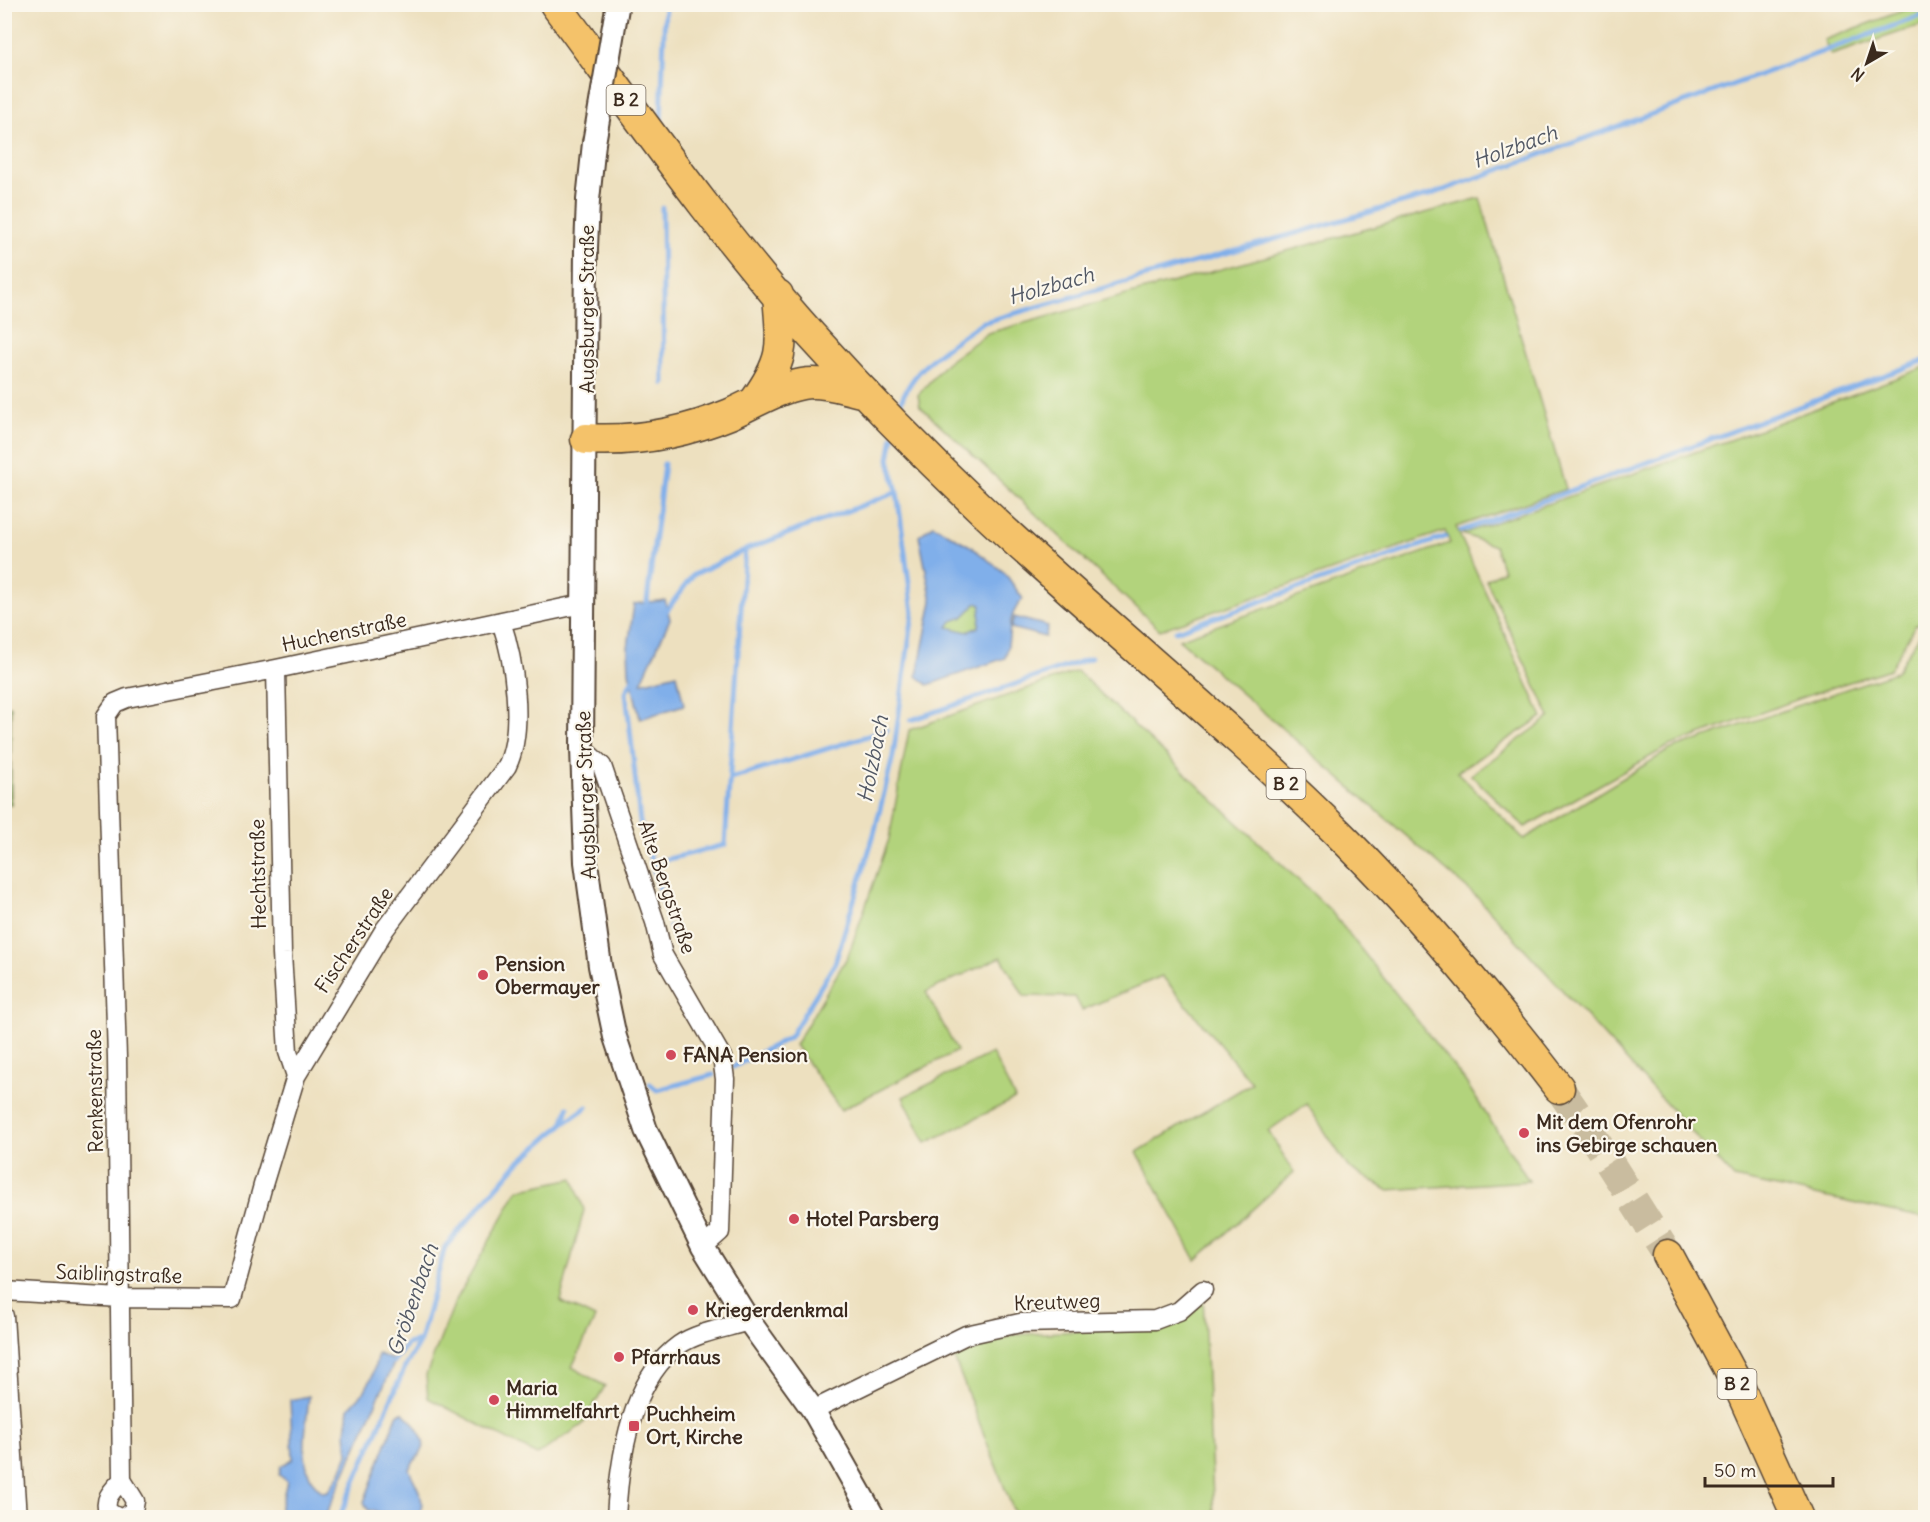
<svg xmlns="http://www.w3.org/2000/svg" width="1930" height="1522" font-family="Delius,sans-serif">
  <rect width="100%" height="100%" fill="#fbf7ec"/>
  <filter id="ink" filterUnits="userSpaceOnUse"><feTurbulence type="fractalNoise" baseFrequency=".0167" numOctaves="2"/><feDisplacementMap in="SourceGraphic" scale="12" xChannelSelector="R" yChannelSelector="G"/><feConvolveMatrix kernelMatrix="1 2 1 2 8 2 1 2 1" color-interpolation-filters="sRGB"/></filter>
  <filter id="wash" filterUnits="userSpaceOnUse"><feTurbulence type="fractalNoise" baseFrequency=".008" numOctaves="4" result="noise"/><feDisplacementMap in="SourceGraphic" scale="24" xChannelSelector="R" yChannelSelector="G"/><feGaussianBlur stdDeviation="1.35" result="paint"/><feColorMatrix in="noise" values="0 0 0 0 0 0 0 0 0 0 0 0 0 0 0 0 0 1.4 0 .05"/><feComposite in="paint" operator="in"/></filter>
  <g filter="url(#wash)">
    <rect width="100%" height="100%" fill="#ede0bf"/>
    <path fill="#b2d37b" stroke="#767e4c" stroke-width="1.5" d="M1918,5H1925V24L1831,55L1824,40Z
      M1480,198L1566,489L1456,527L1542,717L1457,772L1524,839L1669,750L1896,672L1921,633L1925,631V1218L1734,1178L1478,898L1179,639L1450,543L1445,531L1160,630L920,406L918,395L946,363L988,333Z
      M1925,367V621L1915,625L1890,669L1821,691L1669,746L1525,827L1471,775L1550,717L1486,580L1503,571L1495,546L1462,534L1772,425Z
      M977,603L981,605L979,627L967,632L947,627L952,621L963,617Z
      M1077,671L1330,910L1465,1081L1529,1181L1387,1190L1348,1167L1307,1104L1268,1131L1294,1172L1196,1260L1137,1152L1252,1083L1162,976L1082,1010L1075,997L1024,996L1001,957L926,992L957,1051L841,1110L795,1045L848,956L889,839L909,730Z
      M992,1053L1015,1099L926,1143L903,1097Z
      M573,1178L584,1210L560,1301L595,1318L572,1367L605,1386L582,1425L537,1455L428,1398L426,1375L455,1302L518,1190Z
      M1203,1296L1214,1517H1016L954,1358L1013,1335L1154,1326Z"/>
    <path fill="#8db56b" stroke="#647044" stroke-width="1.5" d="M11,706V805L5,806V707Z"/>
    <path fill="#80afea" stroke="#5e6c84" stroke-width="1.5" fill-rule="evenodd" d="M933,525L970,546L1005,573L1023,599C1004,619 1013,635 1005,658L928,685L917,676L932,601L919,536ZM977,603L981,605L979,627L967,632L948,627L952,621L963,617Z
      M665,600L670,619L641,683L677,674L684,705L640,719L629,672L628,647L634,604Z
      M1014,617L1048,626L1045,637L1011,628Z
      M378,1354L395,1361L325,1517H278L287,1481L279,1475L281,1466L293,1459L290,1400L309,1396C307,1424 295,1474 323,1492L328,1491L340,1474L348,1454L346,1432L349,1408L364,1392L372,1377Z
      M402,1412C410,1417 427,1439 423,1449C420,1456 412,1462 409,1469C415,1485 429,1501 417,1517H402L368,1510L364,1502L397,1415Z"/>
    <g fill="none" stroke-linecap="round" stroke-linejoin="round">
      <path stroke="#80afea" stroke-width="5" d="M661,121L665,4
        M662,208L664,384
        M898,412C907,370 948,346 981,323L1430,195L1926,14
        M1461,531L1926,360
        M646,609L664,464
        M664,614L693,575L745,550L897,492
        M1176,631L1445,537
        M634,676L626,692L640,822L667,915
        M911,720L1091,658
        M730,779L887,730
        M652,863L725,845L745,550
        M670,927L674,938
        M733,1067L790,1037L835,963L874,834L893,756L913,613L897,492L889,459L893,436
        M650,1084L657,1090L713,1075
        M564,1122L568,1108
        M394,1361L407,1344L420,1341
        M339,1518L406,1365L420,1341L445,1247L517,1164L563,1124L587,1107"/>
    </g>
  </g>
  <g filter="url(#ink)">
    <g fill="none" stroke-linecap="round" stroke-linejoin="round">
      <path stroke="#c9bc9f" stroke-width="30" stroke-dasharray="30 15" stroke-linecap="butt" d="M1559,1088L1598,1145L1668,1255"/>
      <defs>
        <path id="minor" d="M276,669L282,954L288,1052L296,1076
          M582,748L602,766L655,922L663,955L722,1057L725,1079L720,1232L703,1247
          M4,1291L121,1298L232,1299L263,1185L296,1076L385,929L507,766C525,728 514,660 501,621
          M4,1316L17,1518
          M813,1410L966,1335L1020,1323L1155,1320L1179,1311L1203,1290
          M122,1480L117,1057L106,716L115,703L127,698L276,669L582,604
          M119,1518L108,1512C103,1498 113,1490 122,1480L135,1501L133,1511L122,1518
          M616,1518C619,1462 630,1380 679,1345C698,1332 727,1328 749,1321"/>
        <path id="tertiary" d="M594,143L588,200L586,248L582,748L586,862L600,966L615,1037L646,1130L703,1247L749,1321L813,1410L874,1518"/>
        <path id="primary" d="M555,4C638,116 718,231 811,335C865,395 923,454 982,510C1101,622 1230,725 1345,840C1423,918 1492,1001 1559,1088
          M755,401C786,357 782,347 778,295
          M586,439C636,442 684,433 730,414C753,404 776,389 802,384C822,380 846,389 865,393
          M1668,1255L1741,1391L1798,1518"/>
      </defs>
      <use href="#minor" stroke="#564536" stroke-width="21"/>
      <use href="#tertiary" stroke="#564536" stroke-width="26"/>
      <use href="#primary" stroke="#564536" stroke-width="33"/>
      <use href="#minor" stroke="#fff" stroke-width="18"/>
      <use href="#tertiary" stroke="#fff" stroke-width="22"/>
      <use href="#primary" stroke="#f4c26a" stroke-width="30"/>
      <defs>
        <path id="tertiary-bridge" d="M594,143L617,8"/>
      </defs>
      <use href="#tertiary-bridge" stroke="#564536" stroke-width="26" stroke-linecap="butt"/>
      <use href="#tertiary-bridge" stroke="#fff" stroke-width="22"/>
    </g>
  </g>
  <g fill="#d1495b" stroke="#fbf7ec" stroke-width="2">
    <circle cx="483" cy="975" r="6"/>
    <circle cx="671" cy="1055" r="6"/>
    <circle cx="1524" cy="1133" r="6"/>
    <circle cx="794" cy="1219" r="6"/>
    <circle cx="693" cy="1310" r="6"/>
    <circle cx="619" cy="1357" r="6"/>
    <circle cx="494" cy="1400" r="6"/>
    <rect x="628" y="1420" width="12" height="12" rx="3"/>
  </g>
  <g text-anchor="middle" stroke-width="4.5" stroke-linejoin="round" paint-order="stroke">
    <g fill="#fbf7ec" stroke="#75685c" stroke-width="1.5">
      <rect x="606.5" y="85" width="39" height="30" rx="4.5"/>
      <rect x="1266.5" y="769" width="39" height="30" rx="4.5"/>
      <rect x="1717.5" y="1369" width="39" height="30" rx="4.5"/>
    </g>
    <g font-size="18" font-weight="bold" fill="#3b2a1e">
      <text x="626" y="106">B 2</text>
      <text x="1286" y="790">B 2</text>
      <text x="1737" y="1390">B 2</text>
    </g>
    <g font-size="20" fill="#3b2a1e" stroke="#fbf7ec">
      <text transform="translate(587 309) rotate(-90)" y="7">Augsburger Straße</text>
      <text transform="translate(344 632) rotate(-12)" y="7">Huchenstraße</text>
      <text transform="translate(586 795) rotate(-92)" y="7">Augsburger Straße</text>
      <text transform="translate(258 874) rotate(-91)" y="7">Hechtstraße</text>
      <text transform="translate(667 887) rotate(71)" y="7">Alte Bergstraße</text>
      <text transform="translate(354 940) rotate(-56)" y="7">Fischerstraße</text>
      <text transform="translate(95 1091) rotate(-91)" y="7">Renkenstraße</text>
      <text transform="translate(119 1274) rotate(2)" y="7">Saiblingstraße</text>
      <text transform="translate(1057 1302) rotate(-2)" y="7">Kreutweg</text>
    </g>
    <g font-size="20" font-weight="bold" fill="#3b2a1e" stroke="#fbf7ec" text-anchor="start">
      <text x="495" y="971">Pension<tspan x="495" dy="23">Obermayer</tspan></text>
      <text x="683" y="1062">FANA Pension</text>
      <text x="1536" y="1129">Mit dem Ofenrohr<tspan x="1536" dy="23">ins Gebirge schauen</tspan></text>
      <text x="806" y="1226">Hotel Parsberg</text>
      <text x="705" y="1317">Kriegerdenkmal</text>
      <text x="631" y="1364">Pfarrhaus</text>
      <text x="506" y="1395">Maria<tspan x="506" dy="23">Himmelfahrt</tspan></text>
      <text x="646" y="1421">Puchheim<tspan x="646" dy="23">Ort, Kirche</tspan></text>
    </g>
    <g font-size="21" font-style="italic" fill="#535965" stroke="#fbf7ec">
      <text transform="translate(1515 147) rotate(-20)" y="7">Holzbach</text>
      <text transform="translate(1051 286) rotate(-16)" y="7">Holzbach</text>
      <text transform="translate(873 759) rotate(-79)" y="7">Holzbach</text>
      <text transform="translate(413 1300) rotate(-71)" y="7">Gröbenbach</text>
    </g>
  </g>
  <rect width="1930" height="1522" fill="none" stroke="#fbf7ec" stroke-width="24"/>
  <g transform="translate(1867 63) rotate(219)" stroke="#fbf7ec" stroke-width="4.5" paint-order="stroke">
  <path d="M0-4.5L10 22L0 15L-10 22Z" fill="#3b2a1e"/>
  <text y="-9" font-size="16" font-weight="bold" text-anchor="middle" fill="#3b2a1e">N</text>
  </g>
  <path d="M1705 1477v9h128v-9" fill="none" stroke="#3b2a1e" stroke-width="3"/>
  <text x="1714" y="1477" font-size="18" fill="#3b2a1e" stroke="#fbf7ec" stroke-width="4.5" paint-order="stroke">50 m</text>
</svg>
